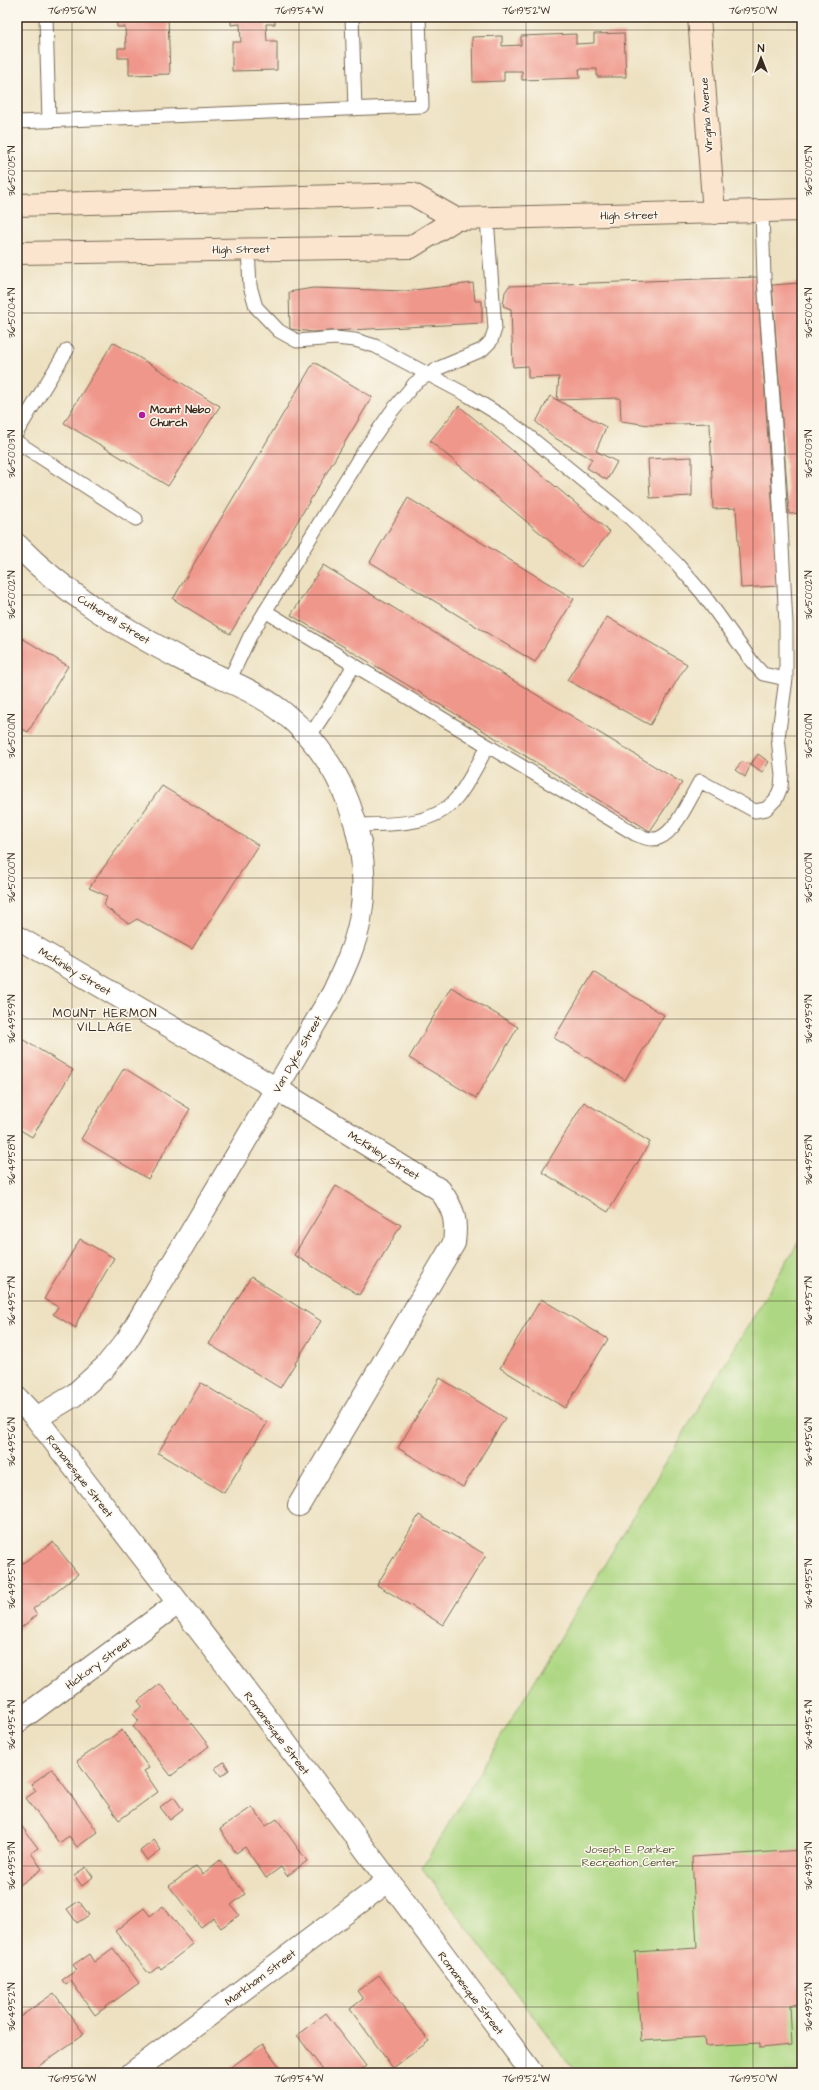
<svg xmlns="http://www.w3.org/2000/svg" width="819" height="2090" font-family="'Architects Daughter',sans-serif">
  <rect width="100%" height="100%" fill="#fbf7ec"/>
  <filter id="ink" filterUnits="userSpaceOnUse"><feTurbulence type="fractalNoise" baseFrequency=".025" numOctaves="2"/><feDisplacementMap in="SourceGraphic" scale="8" xChannelSelector="R" yChannelSelector="G"/><feConvolveMatrix kernelMatrix="1 2 1 2 8 2 1 2 1" color-interpolation-filters="sRGB"/></filter>
  <filter id="wash" filterUnits="userSpaceOnUse"><feTurbulence type="fractalNoise" baseFrequency=".012" numOctaves="4" result="noise"/><feDisplacementMap in="SourceGraphic" scale="16" xChannelSelector="R" yChannelSelector="G"/><feGaussianBlur stdDeviation="0.9" result="paint"/><feColorMatrix in="noise" values="0 0 0 0 0 0 0 0 0 0 0 0 0 0 0 0 0 1.4 0 .05"/><feComposite in="paint" operator="in"/></filter>
  <g filter="url(#wash)">
    <rect width="100%" height="100%" fill="#ede1c1"/>
    <path fill="#add782" stroke="#748050" d="M802,1236V2073H576L422,1868Z"/>
    <g id="blocks">
      <path fill="#f0978b" d="M116,17H168L170,74L129,75V58H118V48H126L125,27H117Z
        M231,17H275V24H266L267,41H277V70L232,71V42H241L240,24L231,25Z
        M624,33L626,77H597V69H579L580,78L522,80V71H504V81L473,82L472,37L502,36V46L521,45V36L576,34V44L594,43V34Z
        M757,277L778,586L741,588L736,508L713,509L710,423L649,425L621,421L620,398L557,400L606,427L596,451L617,462L607,480L587,468L592,459L555,438L536,422L550,396L557,400L559,377L528,378V366L513,367L511,309L503,306L505,292L509,286Z
        M473,283L475,301H482V323L312,332L290,329L289,292L313,288L406,291Z
        M799,283L802,322V513L789,514L772,285Z
        M113,342L220,406L168,486L64,423Z
        M314,362L372,397L230,634L173,599Z
        M459,406L610,532L581,567L430,441Z
        M692,457V496L650,498L648,459Z
        M408,498L574,599L535,662L370,562Z
        M323,565L682,783L650,831L291,615Z
        M607,617L687,664L650,725L567,680Z
        M17,635L68,666L28,732L17,726Z
        M758,754L769,762L762,772L751,764Z
        M742,762L751,764L745,777L735,770Z
        M162,786L258,845L192,949L137,919L129,924L104,906L107,896L89,888Z
        M594,972L664,1015L625,1080L554,1038Z
        M451,987L518,1027L476,1098L409,1058Z
        M17,1036L73,1070L32,1137L17,1128Z
        M124,1068L190,1109L148,1179L81,1139Z
        M584,1102L650,1142L608,1212L542,1172Z
        M336,1186L401,1225L359,1295L294,1255Z
        M80,1239L114,1258L78,1320L76,1328L53,1314L58,1307L44,1299Z
        M251,1277L321,1321L280,1388L209,1344Z
        M541,1299L608,1339L565,1408L500,1368Z
        M440,1378L505,1418L463,1487L398,1448Z
        M201,1383L267,1423L224,1493L158,1453Z
        M419,1515L486,1555L443,1625L377,1585Z
        M53,1542L78,1574L33,1609L37,1615L17,1631V1567Z
        M160,1684L209,1746L171,1776L133,1726L139,1721L133,1714L142,1706L138,1701Z
        M122,1730L149,1768L144,1771L158,1792L119,1820L77,1761Z
        M224,1762L229,1770L221,1776L215,1768Z
        M52,1769L98,1832L77,1847L69,1836L59,1843L26,1798L36,1791L31,1784Z
        M174,1797L183,1810L170,1820L160,1807Z
        M252,1807L266,1826L277,1819L307,1861L287,1876L281,1867L266,1878L245,1847L236,1853L220,1829Z
        M17,1820L38,1848L31,1853L42,1869L17,1887Z
        M154,1840L161,1850L147,1860L140,1851Z
        M802,1850V2004L790,2005L792,2045L760,2048V2043L705,2046L704,2037L641,2041L635,1952L697,1948L692,1857Z
        M220,1860L245,1894L231,1905L239,1915L221,1928L213,1918L201,1927L169,1886L196,1866L203,1874Z
        M86,1867L93,1877L82,1886L74,1875Z
        M79,1901L89,1915L77,1923L67,1909Z
        M163,1906L193,1944L161,1969L159,1966L149,1974L115,1931L144,1908L150,1916Z
        M113,1948L139,1983L95,2015L71,1981L66,1985L62,1980L77,1970L73,1965L89,1954L94,1962Z
        M379,1975L429,2041L393,2068L350,2009L363,1999L357,1991Z
        M54,1993L84,2034L29,2073H17V2019Z
        M326,2013L366,2066L356,2073H325L297,2035Z
        M263,2044L284,2073H223L245,2057Z"/>
    </g>
  </g>
  <g filter="url(#ink)">
    <use href="#blocks" fill-opacity="0" stroke="#796a57" stroke-width="1"/>
    <g fill="none" stroke-linecap="round" stroke-linejoin="round">
      <defs>
        <path id="lane" d="M46,17L49,121
          M352,17L355,109
          M17,122L422,106L419,17
          M248,249L250,286L256,307L279,331L297,341L335,338L355,340L375,346L469,396L500,415L531,438L631,519L677,564L703,594L753,663L763,674L786,679
          M17,432L67,350
          M17,442L136,519
          M265,611L354,665L331,704L309,737
          M354,665L488,746C479,761 467,786 456,799C432,827 390,824 355,825
          M229,681L250,636L361,455L391,412L415,383L439,368L482,350L491,341L495,329L487,218
          M488,746L635,834C642,837 651,841 659,838C676,832 691,796 700,781L755,811L766,809L776,799L781,787L782,775L778,738L786,679V624L778,467L764,278L762,211"/>
        <path id="street" d="M17,545C65,594 125,630 185,661C217,677 251,688 280,710C343,758 374,842 360,920C355,946 344,969 333,993L127,1340L105,1367L73,1396L36,1418
          M17,937L277,1089L440,1190C454,1210 457,1219 454,1243L299,1505
          M17,1398L36,1418L261,1710L532,2073
          M17,1722L178,1603
          M132,2073L388,1881"/>
        <path id="secondary" d="M699,17L714,213
          M17,205L412,194L456,219
          M17,253L411,247L456,219L802,210"/>
      </defs>
      <use href="#lane" stroke="#796a57" stroke-width="15"/>
      <use href="#street" stroke="#796a57" stroke-width="24"/>
      <use href="#secondary" stroke="#796a57" stroke-width="24"/>
      <use href="#lane" stroke="#fff" stroke-width="13"/>
      <use href="#street" stroke="#fff" stroke-width="22"/>
      <use href="#secondary" stroke="#fbe5cf" stroke-width="22"/>
    </g>
  </g>
  <path fill="none" stroke="#3b2a1e" stroke-width="1" stroke-opacity="0.45" d="M72,17V2073M299,17V2073M526,17V2073M753,17V2073M17,30H802M17,171H802M17,313H802M17,454H802M17,595H802M17,736H802M17,878H802M17,1019H802M17,1160H802M17,1301H802M17,1442H802M17,1584H802M17,1725H802M17,1866H802M17,2007H802"/>
  <circle fill="#b5179e" stroke="#fbf7ec" stroke-width="1.5" cx="142" cy="415" r="4"/>
  <g text-anchor="middle" stroke-width="3" stroke-linejoin="round" paint-order="stroke">
    <g font-size="11" fill="#3b2a1e" stroke="#fbf7ec">
      <text transform="translate(706 115) rotate(-94)" y="4">Virginia Avenue</text>
      <text transform="translate(629 215) rotate(-1)" y="4">High Street</text>
      <text transform="translate(241 249) rotate(-1)" y="4">High Street</text>
      <text transform="translate(114 619) rotate(32)" y="4">Cutherell Street</text>
      <text transform="translate(75 971) rotate(31)" y="4">McKinley Street</text>
      <text transform="translate(297 1054) rotate(-60)" y="4">Van Dyke Street</text>
      <text transform="translate(384 1155) rotate(32)" y="4">McKinley Street</text>
      <text transform="translate(80 1476) rotate(52)" y="4">Romanesque Street</text>
      <text transform="translate(98 1663) rotate(-37)" y="4">Hickory Street</text>
      <text transform="translate(277 1733) rotate(53)" y="4">Romanesque Street</text>
      <text transform="translate(260 1977) rotate(-37)" y="4">Markham Street</text>
      <text transform="translate(471 1993) rotate(53)" y="4">Romanesque Street</text>
    </g>
    <g font-size="11" font-weight="bold" fill="#3b2a1e" stroke="#fbf7ec" text-anchor="start">
      <text x="150" y="413">Mount Nebo<tspan x="150" dy="13">Church</tspan></text>
    </g>
    <g font-size="11" fill="#585537" stroke="#fbf7ec">
      <text x="630" y="1853">Joseph E. Parker<tspan x="630" dy="13">Recreation Center</tspan></text>
    </g>
    <g font-size="12" letter-spacing="1" fill="#3b2a1e" stroke="#fbf7ec">
      <text x="105" y="1017">MOUNT HERMON<tspan x="105" dy="14">VILLAGE</tspan></text>
    </g>
  </g>
  <rect width="819" height="2090" fill="none" stroke="#fbf7ec" stroke-width="44"/>
  <g transform="translate(761 58)" stroke="#fbf7ec" stroke-width="3" paint-order="stroke">
  <path d="M0-3L7 15L0 10L-7 15Z" fill="#3b2a1e"/>
  <text y="-6" font-size="11" font-weight="bold" text-anchor="middle" fill="#3b2a1e">N</text>
  </g>
  <rect x="22" y="22" width="775" height="2046" fill="none" stroke="#3b2a1e" stroke-width="1.5"/>
  <g font-size="10" text-anchor="middle" fill="#3b2a1e">
    <text x="72" y="14">76°19'56"W</text>
    <text x="299" y="14">76°19'54"W</text>
    <text x="526" y="14">76°19'52"W</text>
    <text x="753" y="14">76°19'50"W</text>
    <text transform="translate(11 171) rotate(-90)" y="4">36°50'05"N</text>
    <text transform="translate(808 171) rotate(-90)" y="4">36°50'05"N</text>
    <text transform="translate(11 313) rotate(-90)" y="4">36°50'04"N</text>
    <text transform="translate(808 313) rotate(-90)" y="4">36°50'04"N</text>
    <text transform="translate(11 454) rotate(-90)" y="4">36°50'03"N</text>
    <text transform="translate(808 454) rotate(-90)" y="4">36°50'03"N</text>
    <text transform="translate(11 595) rotate(-90)" y="4">36°50'02"N</text>
    <text transform="translate(808 595) rotate(-90)" y="4">36°50'02"N</text>
    <text transform="translate(11 736) rotate(-90)" y="4">36°50'01"N</text>
    <text transform="translate(808 736) rotate(-90)" y="4">36°50'01"N</text>
    <text transform="translate(11 878) rotate(-90)" y="4">36°50'00"N</text>
    <text transform="translate(808 878) rotate(-90)" y="4">36°50'00"N</text>
    <text transform="translate(11 1019) rotate(-90)" y="4">36°49'59"N</text>
    <text transform="translate(808 1019) rotate(-90)" y="4">36°49'59"N</text>
    <text transform="translate(11 1160) rotate(-90)" y="4">36°49'58"N</text>
    <text transform="translate(808 1160) rotate(-90)" y="4">36°49'58"N</text>
    <text transform="translate(11 1301) rotate(-90)" y="4">36°49'57"N</text>
    <text transform="translate(808 1301) rotate(-90)" y="4">36°49'57"N</text>
    <text transform="translate(11 1442) rotate(-90)" y="4">36°49'56"N</text>
    <text transform="translate(808 1442) rotate(-90)" y="4">36°49'56"N</text>
    <text transform="translate(11 1584) rotate(-90)" y="4">36°49'55"N</text>
    <text transform="translate(808 1584) rotate(-90)" y="4">36°49'55"N</text>
    <text transform="translate(11 1725) rotate(-90)" y="4">36°49'54"N</text>
    <text transform="translate(808 1725) rotate(-90)" y="4">36°49'54"N</text>
    <text transform="translate(11 1866) rotate(-90)" y="4">36°49'53"N</text>
    <text transform="translate(808 1866) rotate(-90)" y="4">36°49'53"N</text>
    <text transform="translate(11 2007) rotate(-90)" y="4">36°49'52"N</text>
    <text transform="translate(808 2007) rotate(-90)" y="4">36°49'52"N</text>
    <text x="72" y="2082">76°19'56"W</text>
    <text x="299" y="2082">76°19'54"W</text>
    <text x="526" y="2082">76°19'52"W</text>
    <text x="753" y="2082">76°19'50"W</text>
  </g>
</svg>
